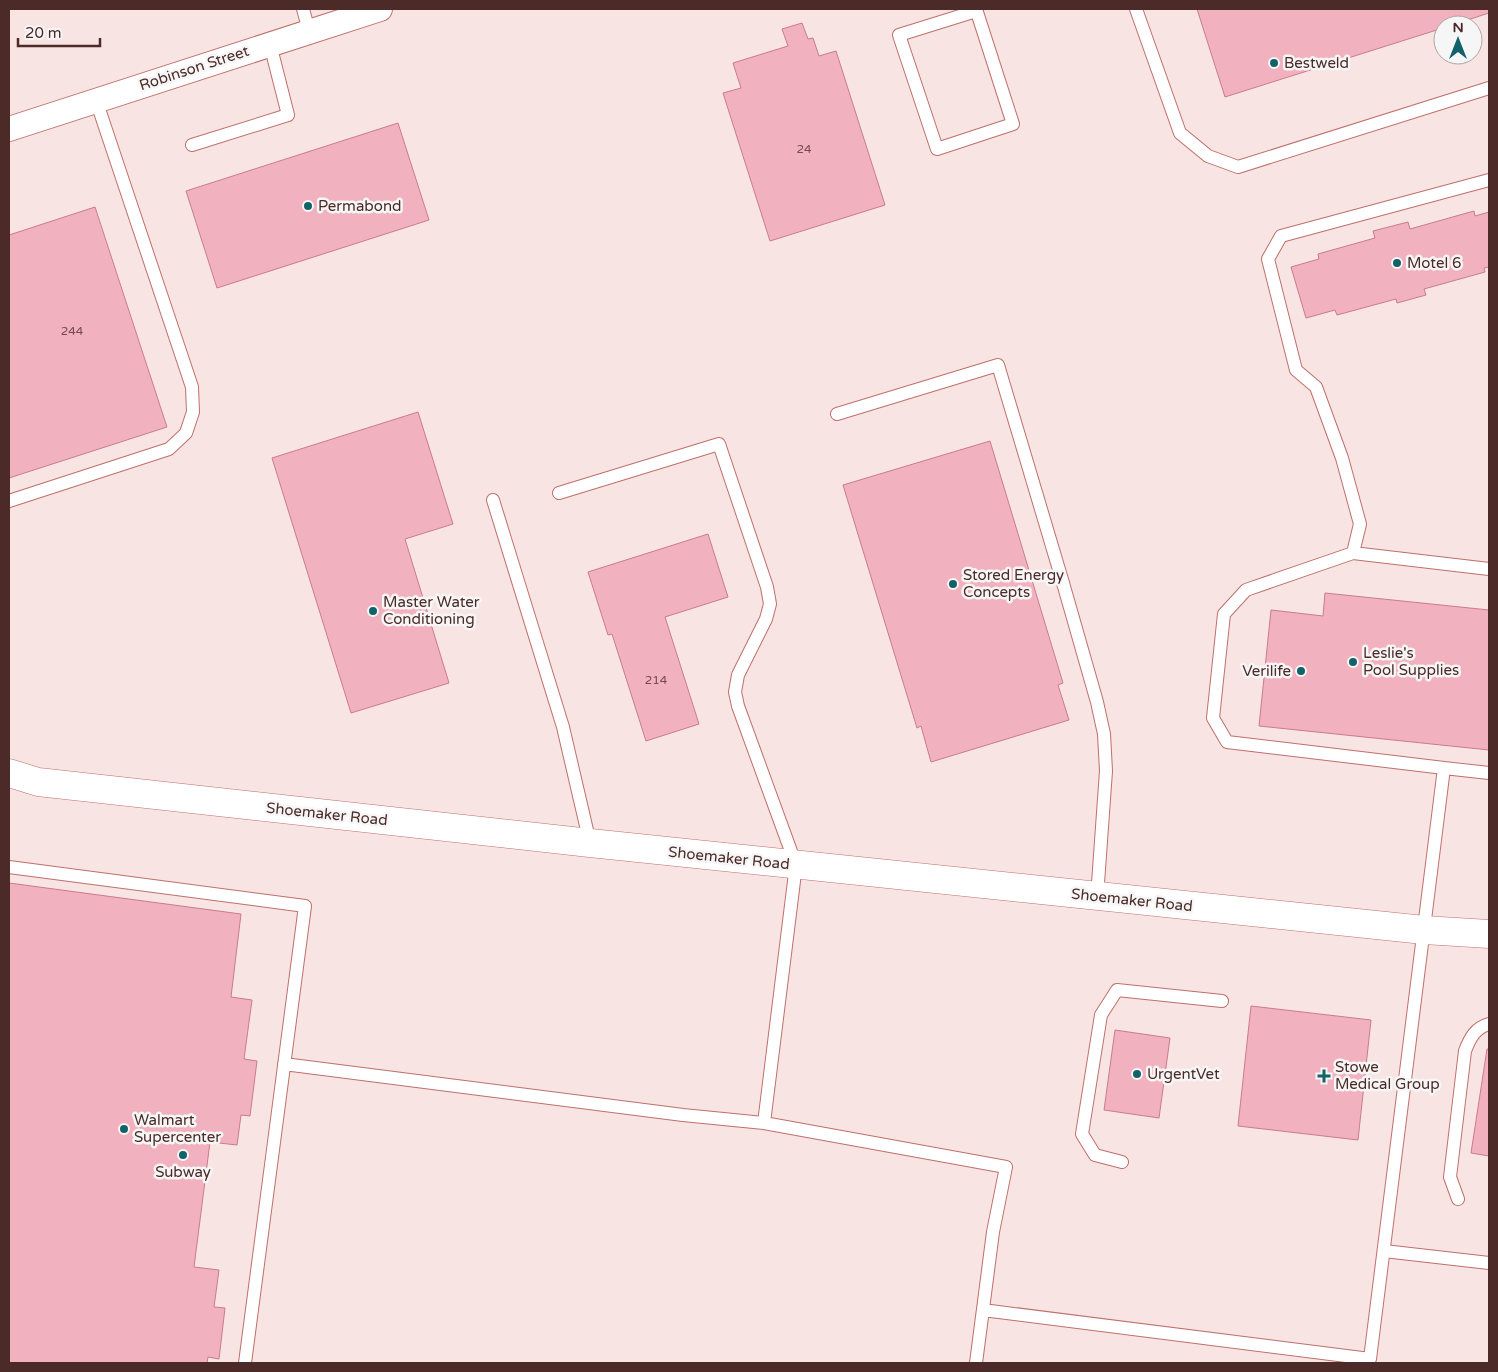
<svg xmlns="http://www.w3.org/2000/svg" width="1498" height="1372" font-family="'Varela Round',sans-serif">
  <rect width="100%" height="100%" fill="#f7e4e3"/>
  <path fill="#f2b1bf" stroke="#ca7b8d" d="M1197,9H1489V13L1452,25H1443V28L1225,97Z
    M802,23L808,39L813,38L819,56L836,51L885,205L770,241L723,93L741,88L733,63L788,46L782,29Z
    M398,123L429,220L217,288L186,191Z
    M95,207L167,427L9,478V235Z
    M1474,211L1475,216L1489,212V267L1484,268L1485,272L1424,289L1426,295L1397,303L1396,299L1337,315L1335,310L1306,318L1291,267L1319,259L1318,254L1375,238L1373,231L1408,222L1410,229Z
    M418,412L453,524L405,539L449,683L351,713L272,458Z
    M990,441L1063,683L1058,685L1069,720L931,762L921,726L917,728L843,485Z
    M708,534L728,597L665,617L699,724L646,741L612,634L608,635L588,572Z
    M1325,593L1489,610V750L1259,726L1271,610L1323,616Z
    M9,883L241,914L231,997L252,1000L244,1059L257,1061L250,1116L241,1115L237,1145L210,1142L194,1267L219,1270L214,1307L225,1308L219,1359L208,1357L207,1363H9Z
    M1251,1006L1371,1020L1358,1140L1238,1126Z
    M1115,1030L1170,1038L1159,1118L1104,1110Z
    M1487,1049H1489V1156L1471,1153Z"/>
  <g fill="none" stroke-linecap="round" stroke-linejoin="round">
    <defs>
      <path id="lane" d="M303,9L309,31
        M976,9L1013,124L937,149L899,35L976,11
        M1136,9L1180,133L1208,156L1238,167L1489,88
        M192,145L288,115L270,44
        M837,414L998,365L1063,583L1097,702L1104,734L1106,771L1097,897
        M559,493L719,444L767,587L770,604L766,619L738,675L735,692L738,706L796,865L764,1123
        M493,500L563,727L590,843
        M9,501L169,449L186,433L193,412L192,387L96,100
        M1353,553L1489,569
        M1444,768L1227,742L1213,718L1224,614L1246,590L1353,553L1360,524L1342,458L1316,387L1296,370L1268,259L1281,236L1489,180
        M9,867L305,906L245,1363
        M284,1064L683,1115L764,1123L1006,1167L993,1232L976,1363
        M1122,1162L1095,1155L1082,1134L1101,1015L1117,990L1222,1001
        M1458,1199L1450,1177L1465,1051C1470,1038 1475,1028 1489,1024
        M1384,1251L1489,1263
        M983,1310L1370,1359L1444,768L1489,773"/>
      <path id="street" d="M9,129L380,9"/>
      <path id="secondary" d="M9,773L38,782L590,843L1424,930L1489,934"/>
    </defs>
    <use href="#lane" stroke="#be706a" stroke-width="14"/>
    <use href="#street" stroke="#be706a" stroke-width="26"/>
    <use href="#secondary" stroke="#be706a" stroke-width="29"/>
    <use href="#lane" stroke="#fff" stroke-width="12"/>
    <use href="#street" stroke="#fff" stroke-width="24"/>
    <use href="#secondary" stroke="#fff" stroke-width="28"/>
  </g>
  <g fill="#126269" stroke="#f6f6f6" stroke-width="2">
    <circle cx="1274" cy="63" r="5"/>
    <circle cx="308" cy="206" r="5"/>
    <circle cx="1397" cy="263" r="5"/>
    <circle cx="953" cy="584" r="5"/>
    <circle cx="373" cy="611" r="5"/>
    <circle cx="1353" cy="662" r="5"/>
    <circle cx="1301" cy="671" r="5"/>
    <circle cx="1137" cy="1074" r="5"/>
    <path d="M1321.5 1068.5h5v5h5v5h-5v5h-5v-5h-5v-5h5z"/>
    <circle cx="124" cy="1129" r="5"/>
    <circle cx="183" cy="1155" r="5"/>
  </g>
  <g text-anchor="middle" stroke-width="5" stroke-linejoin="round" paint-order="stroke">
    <g font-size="12" fill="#754c4d">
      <text x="804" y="153">24</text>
      <text x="72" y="335">244</text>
      <text x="656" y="684">214</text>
    </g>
    <g font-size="15" fill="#4b2a27" stroke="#f6f6f6" text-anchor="start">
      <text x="1284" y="68">Bestweld</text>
      <text x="318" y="211">Permabond</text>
      <text x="1407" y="268">Motel 6</text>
      <text x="963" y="580">Stored Energy<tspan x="963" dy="17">Concepts</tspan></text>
      <text x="383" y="607">Master Water<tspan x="383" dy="17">Conditioning</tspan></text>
      <text x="1363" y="658">Leslie's<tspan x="1363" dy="17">Pool Supplies</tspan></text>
      <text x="1291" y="676" text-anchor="end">Verilife</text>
      <text x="1335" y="1072">Stowe<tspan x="1335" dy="17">Medical Group</tspan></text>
      <text x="1147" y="1079">UrgentVet</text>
      <text x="134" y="1125">Walmart<tspan x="134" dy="17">Supercenter</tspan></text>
      <text x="183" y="1177" text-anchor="middle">Subway</text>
    </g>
    <g font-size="15" fill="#4b2a27" stroke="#f6f6f6">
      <text transform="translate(194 68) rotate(-18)" y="5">Robinson Street</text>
      <text transform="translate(327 814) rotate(6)" y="5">Shoemaker Road</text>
      <text transform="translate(729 858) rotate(6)" y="5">Shoemaker Road</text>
      <text transform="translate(1132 900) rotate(6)" y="5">Shoemaker Road</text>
    </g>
  </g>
  <rect width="1498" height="1372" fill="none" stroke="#4b2a27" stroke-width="20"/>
  <g transform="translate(1458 40)"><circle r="24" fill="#f6f6f6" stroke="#b2a4a3"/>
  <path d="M0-4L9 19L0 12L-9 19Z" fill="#126269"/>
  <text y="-8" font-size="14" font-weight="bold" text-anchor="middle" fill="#4b2a27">N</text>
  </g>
  <path d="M18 38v8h82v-8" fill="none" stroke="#4b2a27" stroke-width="2.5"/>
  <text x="25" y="38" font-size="15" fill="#4b2a27" stroke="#f6f6f6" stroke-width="4" paint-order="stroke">20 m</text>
</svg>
